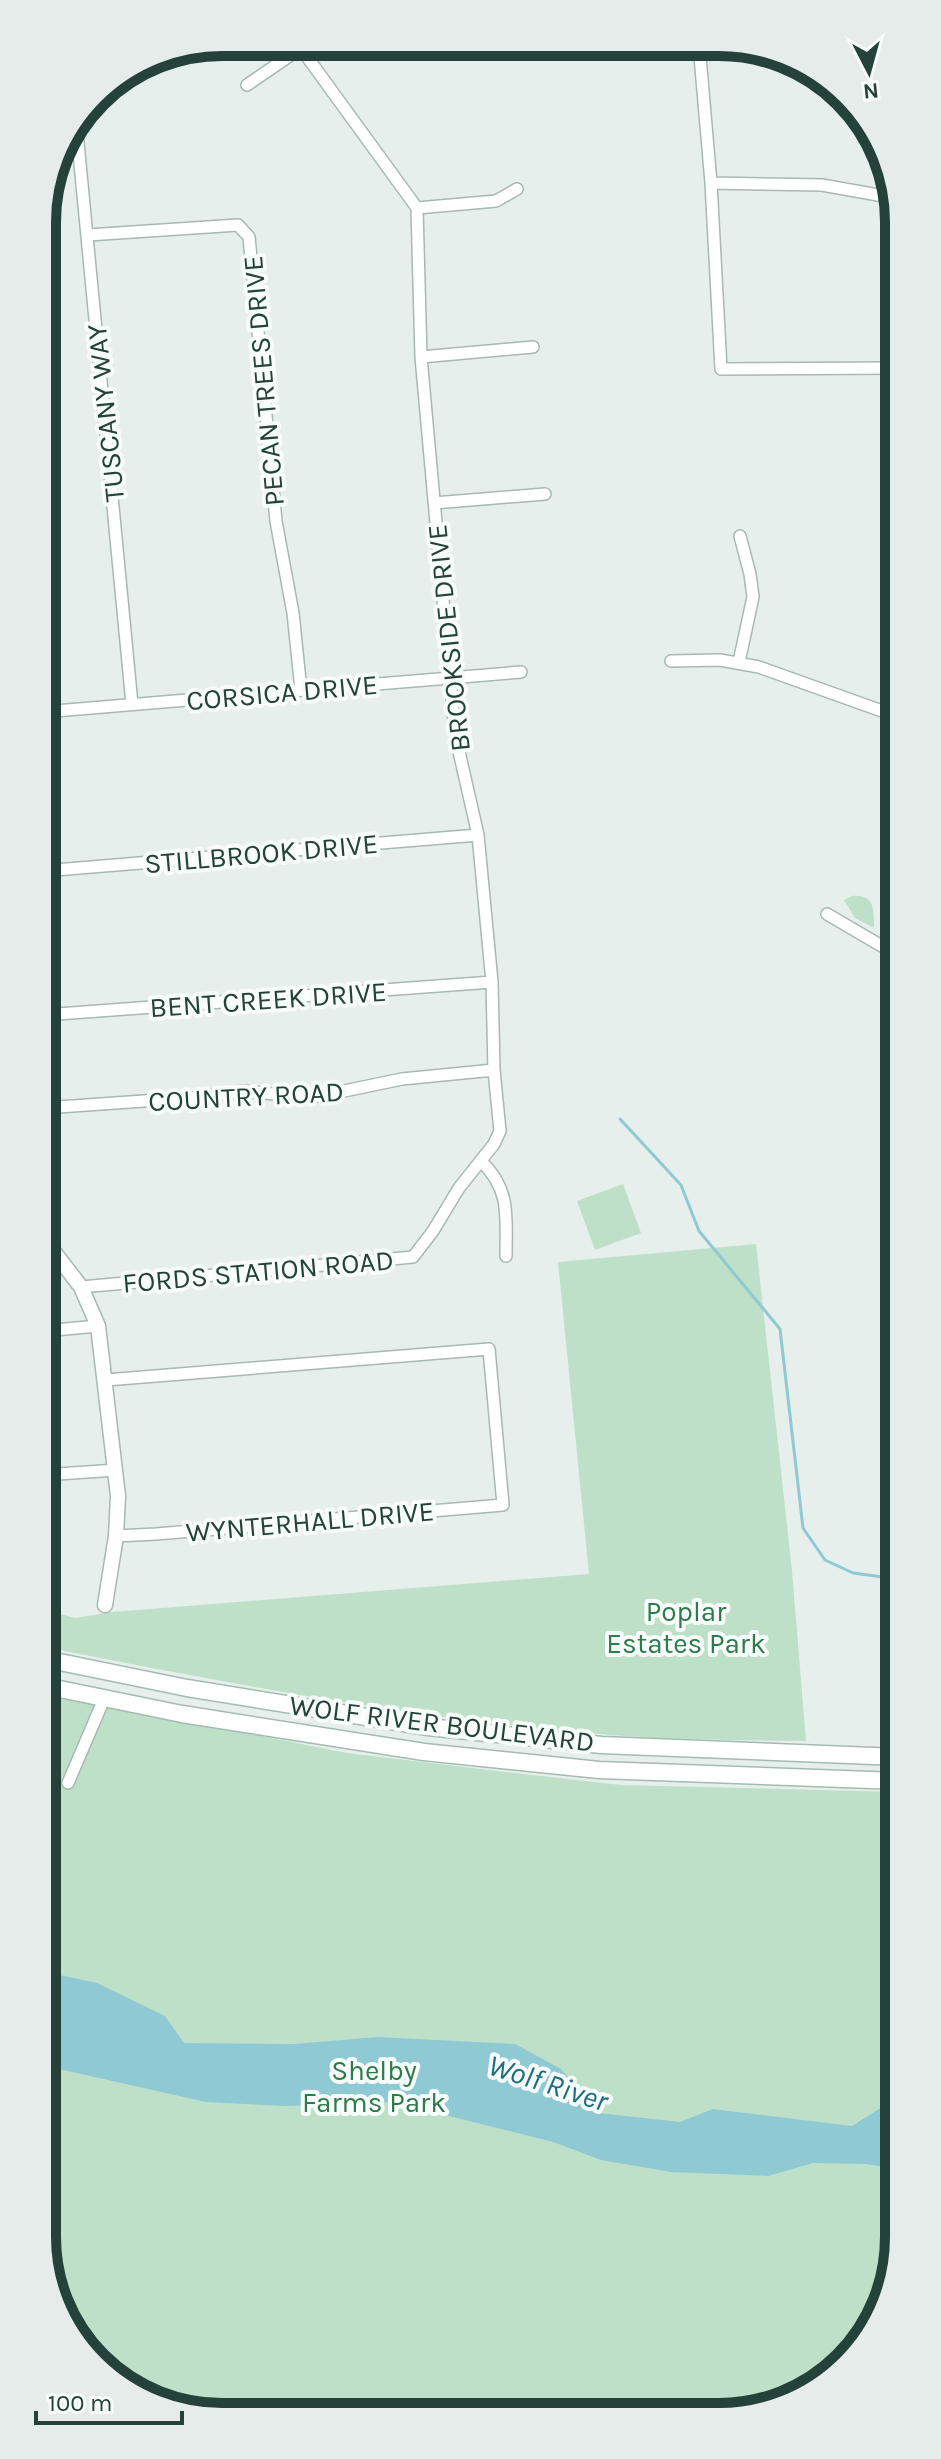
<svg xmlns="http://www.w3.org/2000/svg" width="941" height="2459" font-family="Karla,sans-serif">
  <rect width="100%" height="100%" fill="#e6efeb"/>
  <path fill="#bfe0c8" d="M852,896C875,894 874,910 874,928L855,918L844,900Z
    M623,1184L641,1233L595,1250L577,1201Z
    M756,1244L792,1571L806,1741C745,1740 685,1740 624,1736C429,1722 237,1685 45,1647V1610L75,1618L112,1612L589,1574L558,1262Z
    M45,1693L347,1753L489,1770L621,1785L898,1792L899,2249L855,2355L755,2413L187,2414L95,2365L46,2273Z"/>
  <path fill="#8ec9d4" d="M45,1972L97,1983L165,2016L184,2043L294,2044L378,2037L515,2044L561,2069L598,2113L680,2122L713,2109L852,2126L882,2107H898L899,2169L866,2164L813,2163L768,2176L671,2172L601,2160L553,2142L393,2102L285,2106L206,2102L59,2069L45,2064Z"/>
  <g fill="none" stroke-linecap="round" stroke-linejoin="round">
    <path stroke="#8ec9d4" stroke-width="3" d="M620,1119L681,1185L699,1231L780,1329L803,1528L825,1560L853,1573L898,1579
      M881,2110L891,2084L898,2075"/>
    <defs>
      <path id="minor" d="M699,45L711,183L721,369L896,368
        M247,85L301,48
        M76,122L132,704
        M711,183L822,185L895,198
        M417,208L496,201L517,189
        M88,235L238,225L249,237L276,521L293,613L301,690
        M421,357L533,347
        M434,503L545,494
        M671,661L720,660L759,667L896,716
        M739,662L753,597L750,574L740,536
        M43,712L521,672
        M43,871L478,835
        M827,914L897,955
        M44,1015L492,982
        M44,1108L201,1097L243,1091L304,1097L320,1096L402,1079L494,1070
        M481,1161C511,1190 506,1216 506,1256
        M81,1287L413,1257L433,1231L459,1188L494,1144L500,1131L494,1070L492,982L478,835L458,747L454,721L421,357L417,208L297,43
        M44,1331L98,1326
        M106,1380L489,1349L503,1505L156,1534L116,1536
        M44,1475L116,1470
        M68,1783L104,1699"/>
      <path id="tertiary" d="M44,1239L81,1287L98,1326L118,1496L116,1536L105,1605"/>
      <path id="secondary" d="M45,1659L187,1688L428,1727L601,1745L898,1757
        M45,1686L182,1714L424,1752L599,1770L898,1781"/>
    </defs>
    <use href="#minor" stroke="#a8b8b2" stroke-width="14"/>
    <use href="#tertiary" stroke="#a8b8b2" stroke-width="17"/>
    <use href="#secondary" stroke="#a4bbb3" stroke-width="19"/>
    <use href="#minor" stroke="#fff" stroke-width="11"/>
    <use href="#tertiary" stroke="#fff" stroke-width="14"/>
    <use href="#secondary" stroke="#fff" stroke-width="16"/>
  </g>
  <g text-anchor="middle" stroke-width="8" stroke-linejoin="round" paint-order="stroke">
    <g font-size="28" fill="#24423a" stroke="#f7fbf9">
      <text transform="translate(263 381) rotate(-95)" y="10">PECAN TREES DRIVE</text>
      <text transform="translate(105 413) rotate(-96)" y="10">TUSCANY WAY</text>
      <text transform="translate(448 638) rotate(-96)" y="10">BROOKSIDE DRIVE</text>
      <text transform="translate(282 692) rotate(-5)" y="10">CORSICA DRIVE</text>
      <text transform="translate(261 853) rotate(-5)" y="10">STILLBROOK DRIVE</text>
      <text transform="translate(268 999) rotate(-4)" y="10">BENT CREEK DRIVE</text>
      <text transform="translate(246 1096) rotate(-3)" y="10">COUNTRY ROAD</text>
      <text transform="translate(258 1271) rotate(-5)" y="10">FORDS STATION ROAD</text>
      <text transform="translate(310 1521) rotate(-5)" y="10">WYNTERHALL DRIVE</text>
      <text transform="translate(442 1723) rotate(7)" y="10">WOLF RIVER BOULEVARD</text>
    </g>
    <g font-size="28" fill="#2d7a4b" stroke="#f7fbf9">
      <text x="686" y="1621">Poplar<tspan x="686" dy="32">Estates Park</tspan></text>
      <text x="374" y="2080">Shelby<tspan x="374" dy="32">Farms Park</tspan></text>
    </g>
    <g font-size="30" font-style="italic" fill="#1c6f80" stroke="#f7fbf9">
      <text transform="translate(548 2083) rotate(18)" y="10">Wolf River</text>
    </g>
  </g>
  <path d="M0 0H941V2459H0ZM222 56H719A166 166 0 0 1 885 222V2237A166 166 0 0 1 719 2403H222A166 166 0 0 1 56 2237V222A166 166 0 0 1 222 56Z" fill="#e6ecea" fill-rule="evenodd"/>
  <path fill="none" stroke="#24423a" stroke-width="10" d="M222 56H719A166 166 0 0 1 885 222V2237A166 166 0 0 1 719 2403H222A166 166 0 0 1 56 2237V222A166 166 0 0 1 222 56Z"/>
  <g transform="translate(869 72) rotate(174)" stroke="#f7fbf9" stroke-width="6" paint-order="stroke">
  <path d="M0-6L14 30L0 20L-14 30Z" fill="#24423a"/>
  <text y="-12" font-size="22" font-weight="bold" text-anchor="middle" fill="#24423a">N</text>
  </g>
  <path d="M36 2411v12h146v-12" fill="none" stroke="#24423a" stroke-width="4"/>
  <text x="48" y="2411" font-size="24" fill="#24423a" stroke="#f7fbf9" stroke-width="6" paint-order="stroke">100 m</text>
</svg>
